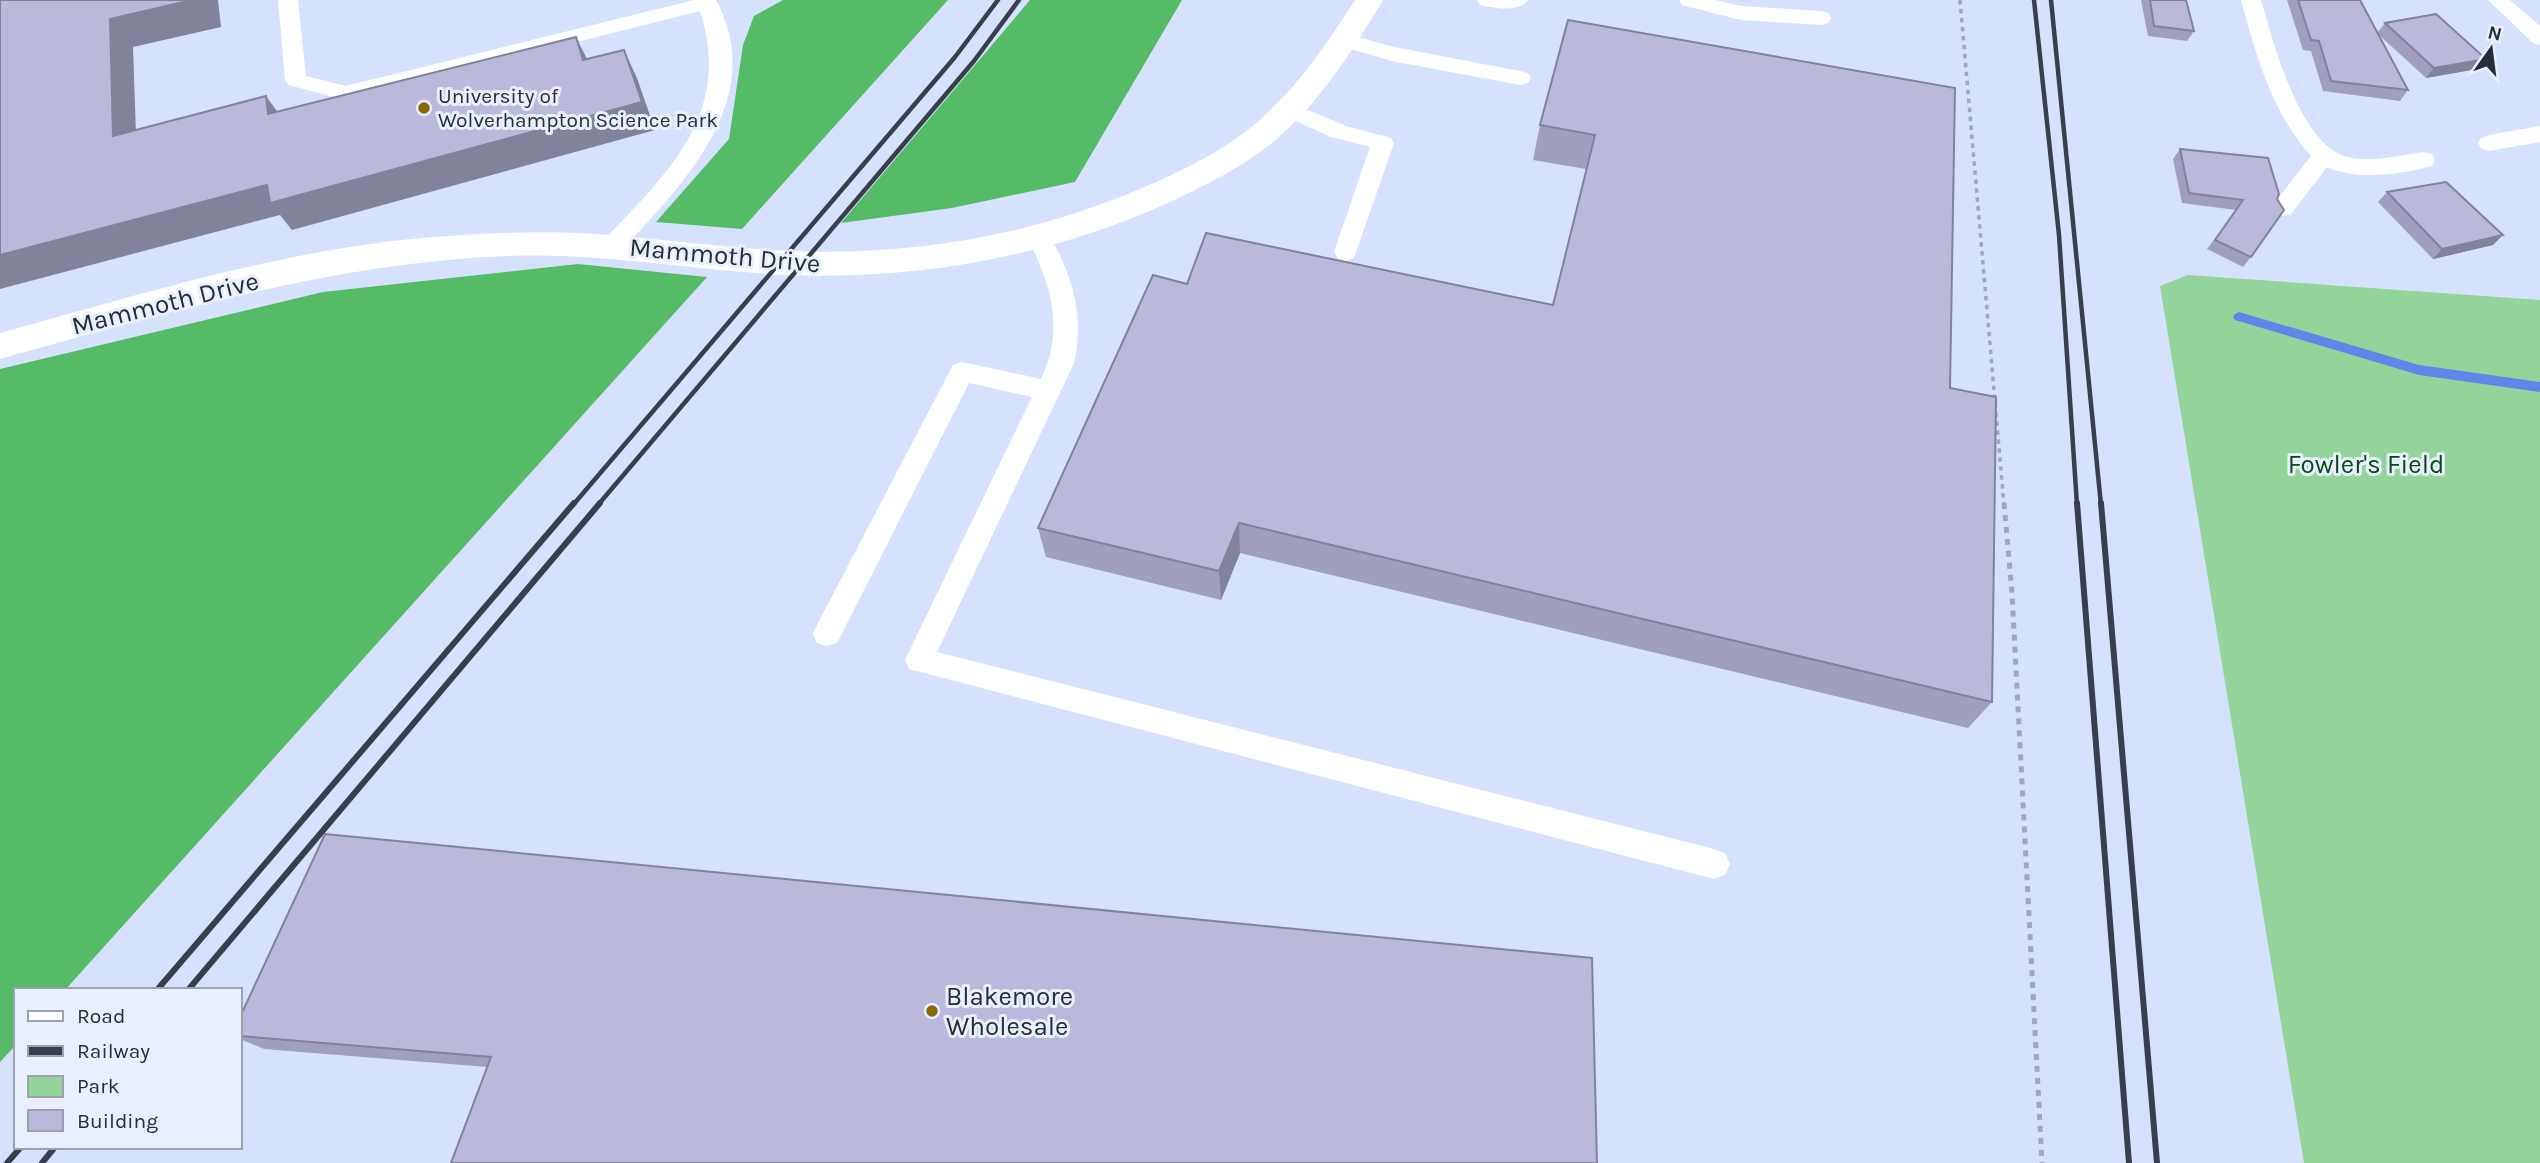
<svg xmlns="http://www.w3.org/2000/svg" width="2540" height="1163" font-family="Karla,sans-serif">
  <rect width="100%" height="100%" fill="#d6e2fd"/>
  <path fill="#92d499" d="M2188,275L2540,300V1163H2304L2160,286Z"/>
  <path fill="#56bb66" d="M783,0H948L742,229L656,222L729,139L743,45L754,16Z
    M1030,0H1182L1075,182L952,208L841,223Z
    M578,264L707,277L65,990H16V1045L0,1062V369L323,292Z"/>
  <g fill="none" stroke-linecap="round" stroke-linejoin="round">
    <path fill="#6186e9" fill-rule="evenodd" d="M2239,312L2419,365L2540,382V392L2419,375L2235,320L2233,317L2235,314Z"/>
    <path stroke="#9ea7be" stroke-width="3.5" stroke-dasharray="4.5 4.5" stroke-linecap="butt" d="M1960,0L2004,505"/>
    <path stroke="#9ea7be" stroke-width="5" stroke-dasharray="6 6" stroke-linecap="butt" d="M2004,503L2012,593L2042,1163"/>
    <path fill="#fff" fill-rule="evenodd" d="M278,0H298L306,76L346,86L694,0H716C769,98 683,185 621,251L613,254L605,251L601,245L605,239C669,172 733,112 700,11L346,100L288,85L285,80Z
      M1477,0H1528C1518,13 1494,8 1480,5Z
      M1679,0H1715L1741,6L1821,11L1828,13L1831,18L1828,23L1821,25L1741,20L1682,5Z
      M2241,0H2261C2273,41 2300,147 2348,157C2372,163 2400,155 2424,152L2432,154L2435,160L2432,166C2401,174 2357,181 2327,167L2291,214L2283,216L2275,214L2271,208L2275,202L2311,156C2272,113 2256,55 2241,0Z
      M2488,0H2510L2540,26V45L2533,43Z
      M1344,33L1394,47L1520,71L1528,73L1531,78L1528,83L1520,85L1392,61L1337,45L1333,40L1337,35Z
      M1289,102L1346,126L1391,138L1394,143L1354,258L1346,261L1338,258L1334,252L1370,147L1331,137L1281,114L1278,109L1281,104Z
      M2540,126V142L2489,151L2481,148L2478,143L2481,138L2489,135Z
      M1039,229L1047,231C1072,274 1085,314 1074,363L937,652L1714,849L1725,853L1730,864L1725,875L1714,879L909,669L905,660L1032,397L969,383L837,643L827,646L817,643L813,634L817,625L953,365L962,362L1041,379C1065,329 1051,284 1027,237L1031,231Z"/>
    <path fill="#fff" fill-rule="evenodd" d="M1355,0H1383C1352,51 1320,103 1273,142C1243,167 1206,185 1170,202C1051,256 921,280 790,275C695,271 601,252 506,256C333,263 166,313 0,359V333C147,293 297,245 449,236C493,233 536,231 580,233C651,237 721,248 791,251C917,256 1039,234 1154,183C1187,168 1220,152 1249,129C1293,94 1325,47 1355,0Z"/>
    <path stroke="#393e4d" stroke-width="4.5" d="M2034,0L2059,235L2077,505
      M2051,0L2101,505
      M573,505L955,57L998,0
      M598,505L974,61L1019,0"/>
    <path stroke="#393e4d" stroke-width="6" d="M2077,503L2129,1163
      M2101,503L2157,1163
      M157,990L574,503
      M188,990L600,503
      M7,1163L21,1147
      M42,1163L55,1147"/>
  </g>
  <path fill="#a09fbd" d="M2141,0H2186L2194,31L2187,41L2148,36Z
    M2287,0H2360L2377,33L2385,23L2477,69L2426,78L2378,34L2408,90L2400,101L2323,91L2311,51L2303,50Z
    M1568,20L1950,388L1992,702L1968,728L1240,553L1221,600L1046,557L1038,528L1187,284L1553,305L1586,169L1533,160L1540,125Z
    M2180,149L2268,158L2251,257L2243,267L2207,249L2236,210L2182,203L2173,159Z
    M2387,192L2493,245L2433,259L2378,202Z
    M1592,958L487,1067L264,1049L240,1039V1017Z"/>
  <path fill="#82829a" d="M192,0H218L221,27L133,47L137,164L113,136L110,19Z
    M576,37L590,65L583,60Z
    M624,50L637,78L655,130L292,230L280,215L0,289V255Z
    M2486,59L2477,69L2426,78L2434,68Z
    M266,96L287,125L268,114Z
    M2503,235L2493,245L2433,259L2442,249Z
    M1239,523L1240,553L1221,600L1219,571Z"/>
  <path fill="#bab9dc" stroke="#82829a" stroke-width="2" d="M0,0H192L110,19L113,136L266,96L268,114L576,37L583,60L624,50L642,102L270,203L267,185L0,255Z
    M2150,0H2186L2194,31L2154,26Z
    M2298,0H2360L2408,90L2331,81L2319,41L2311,40Z
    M2436,14L2486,59L2434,68L2385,23Z
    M1568,20L1955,88L1950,388L1996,397L1992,702L1239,523L1219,571L1038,528L1153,275L1187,284L1206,233L1553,305L1595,135L1540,125Z
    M2180,149L2268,158L2279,194L2277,199L2284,210L2251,257L2215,240L2243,200L2189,193Z
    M2446,182L2503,235L2442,249L2387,192Z
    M325,834L1592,958L1597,1163H451L491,1057L240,1036V1017Z"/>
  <g fill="#896906" stroke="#e9effd" stroke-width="2.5">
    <circle cx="424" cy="108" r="7"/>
    <circle cx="932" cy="1011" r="7"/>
  </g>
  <g text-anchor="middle" stroke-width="6" stroke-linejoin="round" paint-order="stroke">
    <g font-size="21" fill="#272c39" stroke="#e9effd" text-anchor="start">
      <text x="438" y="103">University of<tspan x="438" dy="24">Wolverhampton Science Park</tspan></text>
    </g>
    <g font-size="26" fill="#272c39" stroke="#e9effd">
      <text transform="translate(725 255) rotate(5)" y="9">Mammoth Drive</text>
      <text transform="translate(165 303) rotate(-14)" y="9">Mammoth Drive</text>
    </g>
    <g font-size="26" fill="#004d16" stroke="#e9effd">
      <text x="2366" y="473">Fowler's Field</text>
    </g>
    <g font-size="26" fill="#272c39" stroke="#e9effd" text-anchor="start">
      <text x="946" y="1005">Blakemore<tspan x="946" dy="30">Wholesale</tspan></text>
    </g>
  </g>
  <rect x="14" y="988" width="228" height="161" fill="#e9effd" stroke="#9ba1af" stroke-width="2"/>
  <rect x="28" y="1011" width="35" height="10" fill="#ffffff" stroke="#9ba1af" stroke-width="2"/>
  <text x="77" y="1023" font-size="21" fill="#272c39">Road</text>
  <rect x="28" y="1046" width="35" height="10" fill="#393e4d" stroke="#9ba1af" stroke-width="2"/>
  <text x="77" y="1058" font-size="21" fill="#272c39">Railway</text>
  <rect x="28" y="1076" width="35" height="21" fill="#92d499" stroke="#9ba1af" stroke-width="2"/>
  <text x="77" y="1093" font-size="21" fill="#272c39">Park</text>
  <rect x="28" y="1110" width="35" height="21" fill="#bab9dc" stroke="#9ba1af" stroke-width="2"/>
  <text x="77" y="1128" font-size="21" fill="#272c39">Building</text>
  <g transform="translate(2491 49) rotate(14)" stroke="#e9effd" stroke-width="5" paint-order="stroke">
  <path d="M0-5L12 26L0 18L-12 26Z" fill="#272c39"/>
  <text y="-10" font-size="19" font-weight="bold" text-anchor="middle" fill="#272c39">N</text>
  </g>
</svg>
